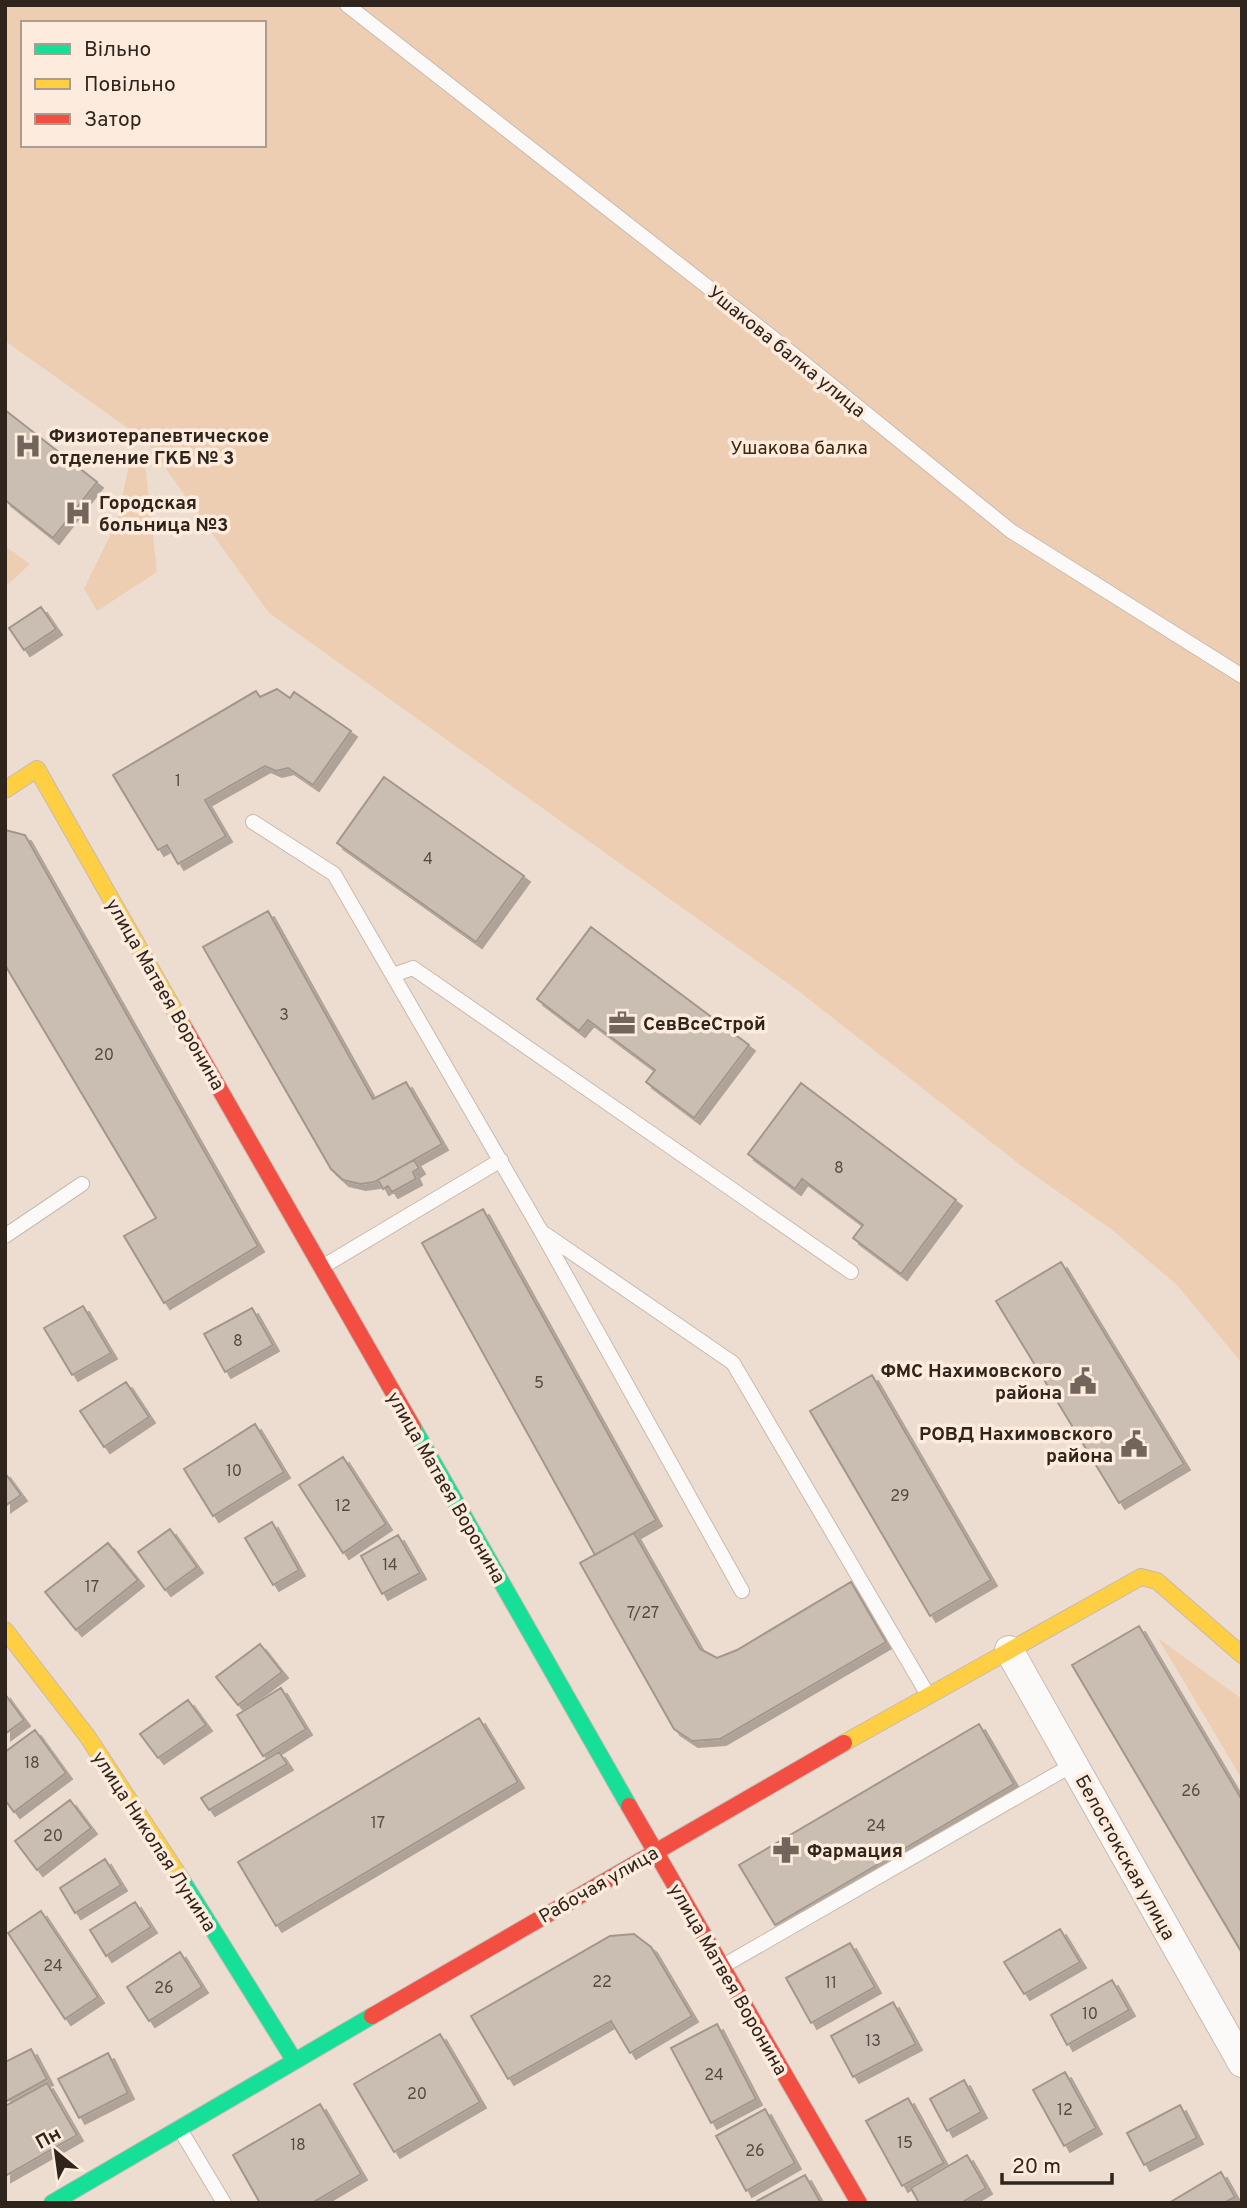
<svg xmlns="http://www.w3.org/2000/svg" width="1247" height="2208" font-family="Overpass,sans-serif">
  <defs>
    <filter id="shadow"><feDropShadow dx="6" dy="6" stdDeviation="0" flood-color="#0004"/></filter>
  </defs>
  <rect width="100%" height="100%" fill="#edddd0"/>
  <path fill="#eeceb3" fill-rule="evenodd" d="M5,5H1242V1363L1177,1285L1111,1229L1024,1168L796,989L269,613L146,441L5,341ZM23,23H264V145H23Z
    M144,454L157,572L97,611L84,589L117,521L129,465Z
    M5,546L30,564L5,587Z
    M1158,1638L1242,1699V1779Z"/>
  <path fill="#cabeb3" stroke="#a3978d" stroke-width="2" filter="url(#shadow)" d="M5,410L97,482L53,538L5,500Z
    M41,607L56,629L24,650L9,628Z
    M277,689L290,698L294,692L351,731L313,785L288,768L276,771L265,766L205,800L226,836L178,864L167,845L158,850L113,775L256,691L260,697Z
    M384,777L524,876L476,942L337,843Z
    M5,830L25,835L258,1246L164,1303L124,1236L156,1218L5,965Z
    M268,911L373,1099L406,1082L442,1144L374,1182L360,1184L343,1180L331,1169L203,947Z
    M591,927L749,1045L694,1118L646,1082L655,1070L588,1020L579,1031L537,999Z
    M801,1083L956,1200L901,1274L853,1238L863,1225L802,1179L795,1189L748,1154Z
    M414,1160L419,1168L413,1172L416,1179L392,1192L388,1186L383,1189L378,1180Z
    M483,1209L656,1520L595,1555L422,1243Z
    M1061,1262L1184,1464L1119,1503L996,1301Z
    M83,1306L111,1353L72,1375L44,1328Z
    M252,1308L273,1345L225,1372L204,1334Z
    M872,1375L991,1580L930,1616L810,1411Z
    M126,1382L149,1417L104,1447L80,1411Z
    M255,1424L284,1472L213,1516L184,1469Z
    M343,1457L386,1524L343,1553L299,1485Z
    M5,1473L21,1495L5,1506Z
    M272,1522L299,1570L273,1585L245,1538Z
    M170,1529L197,1567L165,1590L138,1552Z
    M634,1533L700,1649L717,1658L737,1650L851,1582L886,1642L720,1739L692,1741L674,1729L580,1563Z
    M398,1535L420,1573L382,1594L361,1556Z
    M108,1543L138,1580L76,1630L45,1592Z
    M1139,1626L1242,1800V1953L1072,1665Z
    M260,1644L282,1672L238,1705L216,1677Z
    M281,1688L306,1729L263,1756L237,1715Z
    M5,1694L24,1720L5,1734Z
    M188,1700L206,1725L158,1758L140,1734Z
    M479,1718L518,1782L276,1926L238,1862Z
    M979,1724L1014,1784L775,1925L739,1865Z
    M35,1730L66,1773L14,1812L5,1800V1752Z
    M279,1752L287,1764L209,1810L201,1798Z
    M70,1800L91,1828L37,1870L15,1841Z
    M105,1859L121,1885L75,1913L60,1888Z
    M135,1902L151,1927L106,1956L90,1930Z
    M41,1911L98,1997L65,2019L8,1933Z
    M1060,1929L1080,1962L1024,1994L1004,1962Z
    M634,1934L651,1947L692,2016L630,2053L611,2021L508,2079L471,2016L610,1936Z
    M850,1943L875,1987L811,2023L786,1978Z
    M180,1952L202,1987L149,2021L127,1987Z
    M1112,1980L1129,2010L1067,2045L1051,2015Z
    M893,2002L916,2044L853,2077L831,2036Z
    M717,2024L756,2099L711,2123L671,2048Z
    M440,2034L480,2102L394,2152L354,2084Z
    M31,2049L47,2079L5,2102V2062Z
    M108,2053L128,2093L79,2118L58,2079Z
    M1065,2072L1096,2128L1064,2146L1033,2090Z
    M964,2080L981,2112L947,2131L930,2099Z
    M47,2083L77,2135L5,2176V2106Z
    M908,2098L944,2163L902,2186L866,2121Z
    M320,2104L361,2174L312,2203H260L233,2155Z
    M1180,2105L1197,2138L1144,2165L1127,2133Z
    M765,2109L795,2163L746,2191L716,2136Z
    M967,2155L986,2188L961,2203H919L911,2188Z
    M1221,2172L1235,2197L1224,2203H1169Z
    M805,2175L821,2203H758L757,2201Z"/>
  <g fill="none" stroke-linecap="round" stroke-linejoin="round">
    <defs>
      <path id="lane" d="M347,5L768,334L1011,531L1242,676
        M253,822L334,874L541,1231L742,1591
        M393,975L413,968L851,1272
        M545,1234L733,1363L928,1695
        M5,1236L82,1184
        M322,1267L501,1160
        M723,1966L1074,1764
        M181,2131L224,2203"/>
      <path id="street" d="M1009,1650L1242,2063"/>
      <path id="fast" d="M413,1427L629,1806
        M182,1880L294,2060
        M52,2203L372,2016"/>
      <path id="slow" d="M5,790L37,769L184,1027
        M5,1630L87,1736L182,1880
        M844,1743L1141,1577L1157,1581L1242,1655"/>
      <path id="jam" d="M184,1027L413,1427
        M629,1806L859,2203
        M372,2016L844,1743"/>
    </defs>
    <use href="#lane" stroke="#c7bab0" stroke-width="16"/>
    <use href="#street" stroke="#c7bab0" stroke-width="30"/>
    <use href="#fast" stroke="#c7bab0" stroke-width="18"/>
    <use href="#slow" stroke="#c7bab0" stroke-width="18"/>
    <use href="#jam" stroke="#c7bab0" stroke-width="18"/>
    <use href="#lane" stroke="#fcfaf8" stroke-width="14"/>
    <use href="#street" stroke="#fcfaf8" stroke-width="28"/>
    <use href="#fast" stroke="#16e098" stroke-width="16"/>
    <use href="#slow" stroke="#ffcf43" stroke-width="16"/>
    <use href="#jam" stroke="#f24e42" stroke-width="16"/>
  </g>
  <defs>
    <symbol id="hospital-bare" viewBox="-9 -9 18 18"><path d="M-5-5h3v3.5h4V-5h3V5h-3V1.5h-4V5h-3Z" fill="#72655b" stroke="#fdecdd" stroke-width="2.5" paint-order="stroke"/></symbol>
    <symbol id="office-bare" viewBox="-9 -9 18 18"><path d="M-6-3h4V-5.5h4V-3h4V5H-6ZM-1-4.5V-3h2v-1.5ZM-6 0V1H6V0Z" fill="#72655b" stroke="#fdecdd" stroke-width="2.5" paint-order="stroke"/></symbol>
    <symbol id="civic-bare" viewBox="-9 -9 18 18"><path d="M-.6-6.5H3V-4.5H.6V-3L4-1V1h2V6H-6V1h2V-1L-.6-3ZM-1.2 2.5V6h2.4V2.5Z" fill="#72655b" stroke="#fdecdd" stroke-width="2.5" paint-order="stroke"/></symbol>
    <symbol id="pharmacy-bare" viewBox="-9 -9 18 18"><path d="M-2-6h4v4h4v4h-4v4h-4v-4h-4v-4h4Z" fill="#72655b" stroke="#fdecdd" stroke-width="2.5" paint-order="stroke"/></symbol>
  </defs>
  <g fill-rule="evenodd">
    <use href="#hospital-bare" x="9" y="427" width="38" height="38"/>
    <use href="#hospital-bare" x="59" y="494" width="38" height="38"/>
    <use href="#office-bare" x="603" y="1004" width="38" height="38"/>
    <use href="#civic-bare" x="1064" y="1362" width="38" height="38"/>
    <use href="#civic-bare" x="1115" y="1425" width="38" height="38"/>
    <use href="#pharmacy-bare" x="767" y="1831" width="38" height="38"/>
  </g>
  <g text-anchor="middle" stroke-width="7" stroke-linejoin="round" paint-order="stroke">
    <g font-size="16" fill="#564b42">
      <text x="178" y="786">1</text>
      <text x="428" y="864">4</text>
      <text x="284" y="1020">3</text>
      <text x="104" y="1060">20</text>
      <text x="839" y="1173">8</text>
      <text x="238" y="1346">8</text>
      <text x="539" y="1388">5</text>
      <text x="234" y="1476">10</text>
      <text x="900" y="1501">29</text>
      <text x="343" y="1511">12</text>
      <text x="390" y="1570">14</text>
      <text x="92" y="1592">17</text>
      <text x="643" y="1618">7/27</text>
      <text x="32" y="1768">18</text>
      <text x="1191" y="1796">26</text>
      <text x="378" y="1828">17</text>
      <text x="876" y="1831">24</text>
      <text x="53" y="1841">20</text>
      <text x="53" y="1971">24</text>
      <text x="602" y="1987">22</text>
      <text x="831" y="1988">11</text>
      <text x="164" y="1993">26</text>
      <text x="1090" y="2019">10</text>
      <text x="873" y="2046">13</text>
      <text x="714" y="2080">24</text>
      <text x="417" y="2099">20</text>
      <text x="1065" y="2115">12</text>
      <text x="905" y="2148">15</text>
      <text x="298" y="2150">18</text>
      <text x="755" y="2156">26</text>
    </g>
    <g font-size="19" fill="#2f251c" stroke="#fdecdd">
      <text transform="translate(787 351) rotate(39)" y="7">Ушакова балка улица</text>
      <text transform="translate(166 994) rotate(60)" y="7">улица Матвея Воронина</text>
      <text transform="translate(447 1487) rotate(60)" y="7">улица Матвея Воронина</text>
      <text transform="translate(155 1841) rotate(57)" y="7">улица Николая Лунина</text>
      <text transform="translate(1126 1857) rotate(61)" y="7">Белостокская улица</text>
      <text transform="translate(598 1884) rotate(-30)" y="7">Рабочая улица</text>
      <text transform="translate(729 1979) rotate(60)" y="7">улица Матвея Воронина</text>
    </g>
    <g font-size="19" font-weight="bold" fill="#2f251c" stroke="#fdecdd" text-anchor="start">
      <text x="49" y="442">Физиотерапевтическое<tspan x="49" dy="22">отделение ГКБ № 3</tspan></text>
      <text x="99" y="509">Городская<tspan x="99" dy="22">больница №3</tspan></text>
      <text x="643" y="1030">СевВсеСтрой</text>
      <text x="1062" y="1377" text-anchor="end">ФМС Нахимовского<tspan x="1062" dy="22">района</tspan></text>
      <text x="1113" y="1440" text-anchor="end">РОВД Нахимовского<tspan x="1113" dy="22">района</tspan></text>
      <text x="807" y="1857">Фармация</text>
    </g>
    <g font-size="19" fill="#3f2409" stroke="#fdecdd">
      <text x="799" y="454">Ушакова балка</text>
    </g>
  </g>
  <rect width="1247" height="2208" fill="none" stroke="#2f251c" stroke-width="14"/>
  <rect x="21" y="21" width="245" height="126" fill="#fdecdd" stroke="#ab9c90" stroke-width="2"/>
  <rect x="35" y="44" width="35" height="10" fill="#16e098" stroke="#ab9c90" stroke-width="2"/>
  <text x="84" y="56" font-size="21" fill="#2f251c">Вільно</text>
  <rect x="35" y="79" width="35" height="10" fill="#ffcf43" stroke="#ab9c90" stroke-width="2"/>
  <text x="84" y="91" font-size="21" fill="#2f251c">Повільно</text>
  <rect x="35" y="114" width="35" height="10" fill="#f24e42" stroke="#ab9c90" stroke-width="2"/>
  <text x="84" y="126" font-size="21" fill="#2f251c">Затор</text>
  <g transform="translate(56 2152) rotate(331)" stroke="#fdecdd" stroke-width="5" paint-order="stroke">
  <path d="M0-5L12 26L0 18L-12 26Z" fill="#2f251c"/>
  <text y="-10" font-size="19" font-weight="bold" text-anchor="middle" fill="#2f251c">Пн</text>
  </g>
  <path d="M1002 2173v10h110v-10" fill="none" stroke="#2f251c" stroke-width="3.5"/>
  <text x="1012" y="2173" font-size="21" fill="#2f251c" stroke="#fdecdd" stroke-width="5" paint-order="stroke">20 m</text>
</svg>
